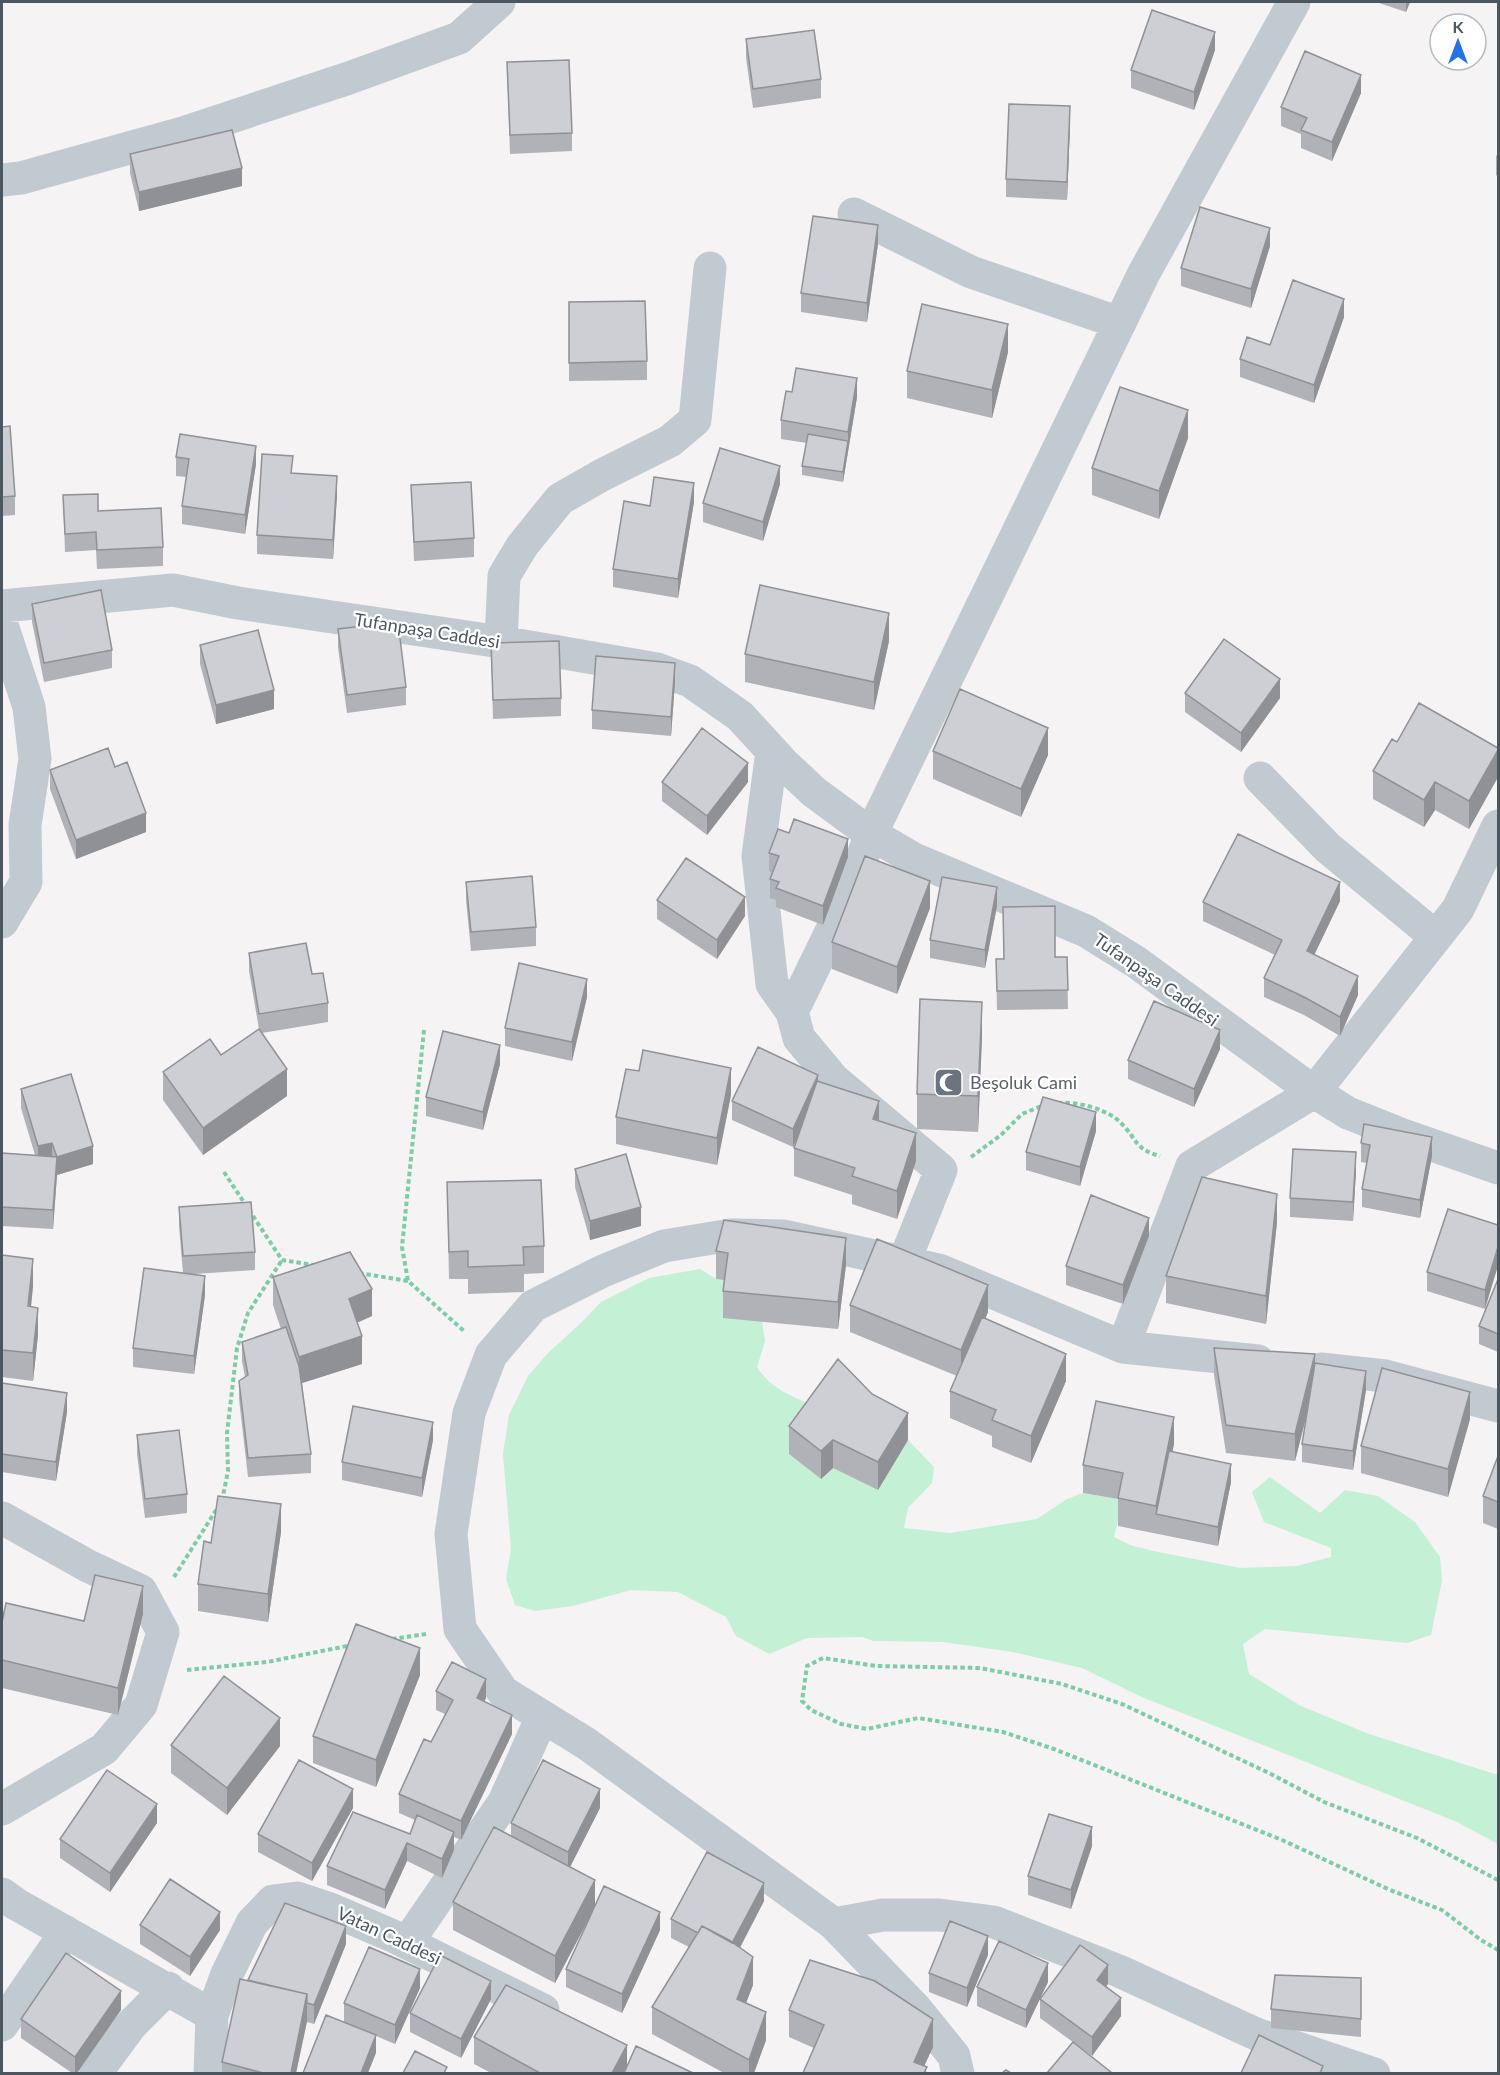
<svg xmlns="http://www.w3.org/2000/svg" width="1500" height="2075" font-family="Lato,sans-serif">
  <rect width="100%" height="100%" fill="#f5f3f3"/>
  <path fill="#c4f0d5" d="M700,1269L716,1279L728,1280L762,1322L765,1341L757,1367C772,1391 797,1398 822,1409L789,1454L820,1478L833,1468L878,1489L908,1440L934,1467L932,1483L908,1508L904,1528L950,1533L1037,1519L1067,1499L1083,1493L1123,1500L1114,1537L1130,1545L1153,1551L1240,1568L1297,1566L1331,1557V1548L1264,1522L1252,1492L1270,1477L1320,1513L1345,1490L1378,1496L1415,1522L1440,1557L1442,1581L1431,1635L1407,1643L1265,1629L1243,1644L1249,1674L1301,1706L1369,1734L1498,1775V1844L1455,1821L1144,1698L1082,1668L1013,1652L943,1642L873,1641L863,1637L807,1638L769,1654L736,1636L726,1617L678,1592L631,1590L573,1606L535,1611L515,1605L506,1579L511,1549L503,1454L509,1415L528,1376L547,1354L582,1322L601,1302L649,1278Z"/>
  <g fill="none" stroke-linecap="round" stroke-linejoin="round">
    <path stroke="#7ccda5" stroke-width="4" stroke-dasharray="4.5 3" stroke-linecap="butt" d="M424,1030L402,1247L408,1281L465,1332
      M1058,1103C1076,1101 1108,1109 1121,1123C1138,1140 1134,1149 1160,1156
      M971,1157L1001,1135L1022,1114L1044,1105
      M224,1172L282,1260L313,1265
      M359,1273L408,1281
      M222,1501L228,1471L227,1433L237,1348L248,1313L282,1260
      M174,1577L218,1507
      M392,1639L426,1634
      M187,1670L267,1662L352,1645
      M1498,1880L1417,1838L1324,1802L1269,1773L1122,1704L1062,1684L980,1668L876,1666L823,1658L807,1666L802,1701L811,1710L841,1724L867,1729L918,1718L1003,1732L1054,1749L1282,1840L1390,1890L1442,1910L1481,1940L1498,1950"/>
    <path stroke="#c1cad1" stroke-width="33" d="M2,180L21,178L183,133L349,78L459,38L499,2
      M854,214L971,272L1120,323
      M2,606L173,590L238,603L501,642L657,669L690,681L740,716L783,763L814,792L871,834L914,859L1086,931L1136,962L1314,1092L1348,1113L1403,1135L1498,1168
      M2,625L29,707L35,759L25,825L26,882L2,922
      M501,642L504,576L522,546L560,499L602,475L670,441L695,420L710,268
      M772,751L758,856L772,984L792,1012
      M1260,778L1328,848L1436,937
      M904,1262L941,1170L834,1080L799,1038L792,1012L845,903L871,834L1144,273L1294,2
      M1123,1347L1192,1166L1314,1092L1458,909L1498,826
      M1321,1369L1385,1376L1498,1406
      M2,1518L88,1566L141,1591L163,1632L141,1705L104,1749L2,1809
      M2,1894L16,1904L212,2015
      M834,1924L883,1915H939L994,1922L1119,1971L1256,2034L1374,2074
      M407,1943L504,1802L542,1717
      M2,2025L66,1932
      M95,2074L131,2025L168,1988
      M958,2074L954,2056L916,2009L834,1924L587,1744L503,1692L460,1629L451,1534L469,1413L491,1355L533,1306L603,1271L664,1246L731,1235L784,1236L939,1270L1123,1347L1258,1361"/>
    <path stroke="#c1cad1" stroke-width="33" d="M210,2074L212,2015L227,1974L252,1923L273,1901L297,1898L330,1909L393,1936L543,2010"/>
  </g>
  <path fill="#b0b2b7" d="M1376,2H1410L1406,12Z
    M746,39L821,79V98L753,108L746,58Z
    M1215,50L1194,110L1131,88V70Z
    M507,62L572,133V151L510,154Z
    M1361,93L1332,161L1301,148V134L1281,126V107Z
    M1070,125L1067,200L1006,197V179Z
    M1498,153V177L1496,175V156Z
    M130,154L242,186L139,211L130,173Z
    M878,244L867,322L801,312V293Z
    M1270,246L1251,308L1181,286V268Z
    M569,302L647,361V380L569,381Z
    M1344,317L1314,403L1240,377V359L1270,345Z
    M1008,352L992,418L907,398V371Z
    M857,397L843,482L802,475V466L807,443L781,439V420Z
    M2,427L15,496V515L2,516Z
    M1188,438L1159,519L1092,495V468Z
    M176,457L256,464L245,534L182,524V506L186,477L176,476Z
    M293,473L337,495L333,559L257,554V535Z
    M780,484L763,541L703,522V503Z
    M411,485L474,538V557L414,561Z
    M63,495L98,511L163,547V566L97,569L96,550L65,552Z
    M694,502L678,598L613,587V569L650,506Z
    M32,604L112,650V668L44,682L32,622Z
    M338,629L406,687V705L347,713L338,648Z
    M889,641L874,710L745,682V654Z
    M491,643L561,698V716L493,719Z
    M200,645L274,709L216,724L200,664Z
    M675,682L671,736L592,729V710Z
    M1185,693L1280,698L1241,752L1185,712Z
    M1397,742L1498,748V777L1469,829L1435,810L1424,827L1373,799V771Z
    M933,751L1048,755L1021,817L933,779Z
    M115,767L146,832L76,859L50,789V770Z
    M662,782H748L707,835L662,801Z
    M769,853L848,857L823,925L776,907V900L770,898V879L772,873L769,871Z
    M466,882L536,927V946L471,951L466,900Z
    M657,900L745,916L717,959L657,919Z
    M1340,901L1314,955L1358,995L1340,1036L1304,1015L1264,997V978L1275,955L1203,921V902Z
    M997,906L985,968L930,958V940Z
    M930,908L897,994L832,969V942Z
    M249,953L312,974L328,1003V1022L262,1033L287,1096L203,1155L163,1100V1072L221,1055L259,1029L249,971Z
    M1067,957L1068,1009L997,1010L996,959Z
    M587,997L572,1061L505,1046V1028Z
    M982,1037L978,1132L917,1129V1094Z
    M1220,1049L1194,1107L1128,1079V1060Z
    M500,1064L483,1130L426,1116V1097Z
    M818,1081L879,1121L916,1161L897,1219L852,1204V1195L794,1176V1148L799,1134L793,1147L732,1120V1101Z
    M21,1089L93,1164L57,1175L53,1229L2,1226V1153L35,1155L21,1108Z
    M731,1095L717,1165L616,1144V1117Z
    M1096,1131L1080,1186L1026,1170V1152Z
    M1361,1143L1432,1156L1420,1218L1362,1207V1189L1367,1163L1361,1162Z
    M575,1169L641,1226L590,1240L575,1187Z
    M1356,1171L1353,1221L1290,1217V1198Z
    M447,1182L544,1246V1273L524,1274V1292L468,1294V1279H449Z
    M179,1207L255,1252V1270L194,1274L205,1295L194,1374L133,1367V1348L183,1273L179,1226Z
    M1277,1222L1266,1324L1166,1303V1276Z
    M1498,1225L1485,1309L1427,1291V1272Z
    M1149,1236L1123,1304L1066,1285V1266Z
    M716,1251L846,1265L838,1329L723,1318V1291L724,1280L716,1279Z
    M2,1255L33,1286L31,1307L38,1335L33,1381L2,1377Z
    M273,1277L372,1316L357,1323L362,1364L302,1383L311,1454V1473L248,1477L239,1399V1381L245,1377L242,1361V1342L281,1329L273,1305Z
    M1498,1279V1352L1479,1344V1326Z
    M850,1305L988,1312L985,1319L1066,1381L1031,1463L992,1447V1436L950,1418V1391L957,1376L850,1332Z
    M1214,1348L1315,1363L1366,1390L1353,1470L1302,1462V1444L1307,1413L1295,1461L1226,1453L1214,1375Z
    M2,1383L67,1412L56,1481L2,1472Z
    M1470,1419L1448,1497L1361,1473V1446Z
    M789,1426L908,1440L878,1490L833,1468L821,1479L789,1454Z
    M137,1435L187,1494V1513L145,1518L137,1454Z
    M433,1440L422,1497L342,1480V1462Z
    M1174,1444L1172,1452L1231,1482L1218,1546L1118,1526V1499L1083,1493V1465Z
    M1498,1456V1529L1483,1523V1496Z
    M281,1532L268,1622L198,1611V1584L211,1543Z
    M143,1614L118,1715L2,1688V1622L84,1621Z
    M420,1675L376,1787L313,1763V1736Z
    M436,1691L486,1698L484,1702L512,1734L461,1840L454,1837V1850L442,1878L407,1861L385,1909L327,1885V1866L410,1834L415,1820L399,1813V1794L431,1742L445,1714L436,1710Z
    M171,1745L280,1746L227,1815L171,1773Z
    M353,1808L312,1881L258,1852V1834Z
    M600,1808L570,1867L595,1906L660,1930L622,2013L566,1987V1969L590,1916L555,1983L453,1930V1902L511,1836V1823Z
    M157,1823L110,1892L60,1858V1839Z
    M1092,1846L1071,1909L1028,1895V1876Z
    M764,1901L740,1948L753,1985L746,2003L766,2040L754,2073H724L652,2034V2007L689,1947L671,1938V1919Z
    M140,1925L220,1930L190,1976L140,1944Z
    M346,1944L314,2024L307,2022L296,2073H222V2062L248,1980Z
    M988,1955L967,2007L929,1992V1973Z
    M1361,1978V2037L1271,2028V2009Z
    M1048,1982L1040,1998L1108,1984L1105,1986L1121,2016L1092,2056L1040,2018V1999L1026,2028L977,2006V1987Z
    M420,1988L395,2044L376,2036V2053L344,2022V2003Z
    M491,1999L461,2058L410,2032V2013Z
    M121,2010L77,2073H72L21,2038V2019Z
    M789,2010L933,2047L924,2066L927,2073L814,2048L789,2037Z
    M474,2037L627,2066L693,2073H491L474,2064Z"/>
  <path fill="#909195" d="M1406,2H1410L1406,12Z
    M1215,32V50L1194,110V92Z
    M1361,75V93L1332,161V142Z
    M1070,106V125L1067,200V182Z
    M242,168V186L139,211V192Z
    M878,225V244L867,322V303Z
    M1270,228V246L1251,308V289Z
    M1344,299V317L1314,403V385Z
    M1008,324V352L992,418V390Z
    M857,378V397L843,482V472L848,441V432Z
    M1188,410V438L1159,519V491Z
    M256,446V464L245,534V515Z
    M780,466V484L763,541V522Z
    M337,476V495L333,559V540Z
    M694,483V502L678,598V579Z
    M889,613V641L874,710V682Z
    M675,663V682L671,736V717Z
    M1280,679V698L1241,752V733Z
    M274,690V709L216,724V705Z
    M1048,728V755L1021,817V789Z
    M1498,750V777L1469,829V801Z
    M748,763V782L707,835V816Z
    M1435,782V810L1424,827V800Z
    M146,813V832L76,859V840Z
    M848,839V857L823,925V906Z
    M930,881V908L897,994V967Z
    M1340,882V901L1307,970V951Z
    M997,887V906L985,968V950Z
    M745,897V916L717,959V940Z
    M1358,976V995L1340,1036V1017Z
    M587,979V997L572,1061V1042Z
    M982,1002V1037L978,1132V1096Z
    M1220,1030V1049L1194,1107V1089Z
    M500,1045V1064L483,1130V1112Z
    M731,1068V1095L717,1165V1138Z
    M287,1069V1096L203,1155V1128Z
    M818,1075V1094L793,1147V1129Z
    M879,1101V1129L873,1119Z
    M1096,1112V1131L1080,1186V1167Z
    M916,1133V1161L897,1219V1191Z
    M1432,1137V1156L1420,1218V1200Z
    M52,1143V1161L38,1165V1146Z
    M93,1146V1164L57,1175L53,1229V1210L57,1157Z
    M1356,1152V1171L1353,1221V1202Z
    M1277,1194V1222L1266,1324V1296Z
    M641,1207V1226L590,1240V1221Z
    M1149,1218V1236L1123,1304V1285Z
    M846,1238V1265L838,1329V1302Z
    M1498,1247V1266L1485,1309V1290Z
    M33,1259V1286L28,1334V1306Z
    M205,1276V1295L194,1374V1356Z
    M988,1285V1312L961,1378V1350Z
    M372,1289V1316L349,1326V1299Z
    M38,1308V1335L33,1381V1353Z
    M362,1336V1364L299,1384V1357Z
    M1066,1354V1381L1031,1463V1436Z
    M1315,1354V1382L1295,1461V1434Z
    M1366,1371V1390L1353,1470V1451Z
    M1470,1392V1419L1448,1497V1469Z
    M67,1393V1412L56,1481V1462Z
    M908,1413V1440L878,1490V1462Z
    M1174,1417V1444L1160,1515L1156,1514V1533V1506Z
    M433,1422V1440L422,1497V1478Z
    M833,1440V1468L821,1479V1451Z
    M1231,1464V1482L1218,1546V1527Z
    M281,1504V1532L268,1622V1594Z
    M143,1586V1614L118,1715V1688Z
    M420,1648V1675L376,1787V1760Z
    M486,1679V1698L477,1717V1698Z
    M512,1715V1734L461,1840V1821Z
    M280,1718V1746L227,1815V1788Z
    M353,1789V1808L312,1881V1863Z
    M600,1789V1808L568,1871V1852Z
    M157,1804V1823L110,1892V1873Z
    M1092,1827V1846L1071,1909V1890Z
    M454,1832V1850L442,1878V1859Z
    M407,1843V1861L385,1909V1890Z
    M595,1880V1907L555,1983V1956Z
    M764,1883V1901L729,1968V1949Z
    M220,1912V1930L190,1976V1957Z
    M660,1912V1930L622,2013V1994Z
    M346,1926V1944L314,2024V2005Z
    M988,1936V1955L967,2007V1988Z
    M753,1957V1985L737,2026V1999Z
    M1048,1963V1982L1026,2028V2010Z
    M1108,1965V1984L1097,1999V1980Z
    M420,1969V1988L395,2044V2025Z
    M491,1981V1999L461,2058V2039Z
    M121,1991V2010L77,2073H75V2057Z
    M307,1994V2021L296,2073H291Z
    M1121,1998V2016L1092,2056V2037Z
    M766,2012V2040L754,2073H749V2060Z
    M933,2019V2047L921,2073L914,2062Z
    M376,2035V2053L368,2073H361Z
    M627,2045V2073H612Z"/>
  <path fill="#cdcfd5" stroke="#909195" stroke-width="1.5" d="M1152,10L1215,32L1194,92L1131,70Z
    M814,30L821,79L753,89L746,39Z
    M1305,51L1361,75L1332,142L1301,130L1307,118L1281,107Z
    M569,60L572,133L510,135L507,62Z
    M1009,104L1070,106L1067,182L1006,179Z
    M232,130L242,168L139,192L130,154Z
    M1200,207L1270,228L1251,289L1181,268Z
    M813,216L878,225L867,303L801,293Z
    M1293,280L1344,299L1314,385L1240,359L1247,337L1270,345Z
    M645,301L647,361L569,363V302Z
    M922,304L1008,324L992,390L907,371Z
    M796,368L857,378L848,432L781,420L786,391L792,392Z
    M1120,387L1188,410L1159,491L1092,468Z
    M10,426L15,496L2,497V427Z
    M180,434L256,446L245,515L182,506L189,459L176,457Z
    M808,434L848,441L843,472L802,466Z
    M720,448L780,466L763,522L703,503Z
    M262,454L293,456L291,473L337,476L333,540L257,535Z
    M654,477L694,483L678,579L613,569L624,501L650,506Z
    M471,482L474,538L414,542L411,485Z
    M98,494V511L161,508L163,547L97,550L96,532L65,534L63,495Z
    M760,585L889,613L874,682L745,654Z
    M101,590L112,650L44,663L32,604Z
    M398,622L406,687L347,695L338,629Z
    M258,630L274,690L216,705L200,645Z
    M1224,639L1280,679L1241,733L1185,693Z
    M559,641L561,698L493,700L491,643Z
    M596,656L675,663L671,717L592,710Z
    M960,689L1048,728L1021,789L933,751Z
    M1419,703L1498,748V750L1469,801L1435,782L1424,800L1373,771L1392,739L1397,742Z
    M702,728L748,763L707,816L662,782Z
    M108,748L115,767L127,762L146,813L76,840L50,770Z
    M794,819L848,839L823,906L776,888L779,882L770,879L779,856L769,853L778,829L789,833Z
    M1238,834L1340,882L1307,951L1358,976L1340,1017L1304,997L1264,978L1282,940L1203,902Z
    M865,856L930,881L897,967L832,942Z
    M686,858L745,897L717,940L657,900Z
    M532,876L536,927L471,932L466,882Z
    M942,877L997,887L985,950L930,940Z
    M1055,906V957H1067L1068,990L997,991L996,959H1004L1003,907Z
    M306,943L312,974L323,973L328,1003L259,1014L249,953Z
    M519,963L587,979L572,1042L505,1028Z
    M920,999L982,1002L978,1096L917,1094Z
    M1154,1001L1220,1030L1194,1089L1128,1060Z
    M259,1029L287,1069L203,1128L163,1072L210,1039L221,1055Z
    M443,1031L500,1045L483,1112L426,1097Z
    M758,1047L818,1075L793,1129L732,1101Z
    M643,1050L731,1068L717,1138L616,1117L626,1069L639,1071Z
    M71,1074L93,1146L57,1157L52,1143L38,1146L21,1089Z
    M817,1081L879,1101L873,1119L916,1133L897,1191L852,1176L855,1168L794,1148Z
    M1043,1097L1096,1112L1080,1167L1026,1152Z
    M1364,1124L1432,1137L1420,1200L1362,1189L1370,1145L1361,1143Z
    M1293,1149L1356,1152L1353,1202L1290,1198Z
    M2,1153L57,1157L53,1210L2,1207Z
    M626,1154L641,1207L590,1221L575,1169Z
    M1202,1177L1277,1194L1266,1296L1166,1276Z
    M541,1180L544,1246L523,1247L524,1265L468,1267V1251L449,1252L447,1182Z
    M1091,1195L1149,1218L1123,1285L1066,1266Z
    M251,1202L255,1252L183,1256L179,1207Z
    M1448,1209L1498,1225V1247L1485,1290L1427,1272Z
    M724,1220L846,1238L838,1302L723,1291L728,1253L716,1251Z
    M877,1239L988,1285L961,1350L850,1305Z
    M350,1252L372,1289L349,1299L362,1336L299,1357L273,1277Z
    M2,1255L33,1259L28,1306L38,1308L33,1353L2,1350Z
    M144,1268L205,1276L194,1356L133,1348Z
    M1498,1279V1334L1479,1326Z
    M982,1317L1066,1354L1031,1436L992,1420L996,1410L950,1391Z
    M286,1327L299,1366L311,1454L248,1458L239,1381L248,1375L242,1342Z
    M1214,1348L1315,1354L1295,1434L1226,1425Z
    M838,1359L872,1394L908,1413L878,1462L833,1440L821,1451L789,1426Z
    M1315,1363L1366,1371L1353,1451L1302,1444Z
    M1382,1368L1470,1392L1448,1469L1361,1446Z
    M2,1383L67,1393L56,1462L2,1454Z
    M1096,1401L1174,1417L1156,1506L1118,1498L1123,1473L1083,1465Z
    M353,1406L433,1422L422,1478L342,1462Z
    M179,1430L187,1494L145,1499L137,1435Z
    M1169,1451L1231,1464L1218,1527L1156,1514Z
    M1498,1456V1502L1483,1496Z
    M218,1496L281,1504L268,1594L198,1584L204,1541L211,1543Z
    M95,1575L143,1586L118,1688L2,1660V1622L6,1603L84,1621Z
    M356,1624L420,1648L376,1760L313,1736Z
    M452,1662L486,1679L477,1698L512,1715L461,1821L399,1794L424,1739L431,1742L453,1700L436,1691Z
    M224,1676L280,1718L227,1788L171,1745Z
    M299,1760L353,1789L312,1863L258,1834Z
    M543,1760L600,1789L568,1852L511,1823Z
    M107,1770L157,1804L110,1873L60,1839Z
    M353,1812L410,1834L417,1815L454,1832L442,1859L407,1843L385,1890L327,1866Z
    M1049,1814L1092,1827L1071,1890L1028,1876Z
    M494,1827L595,1880L555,1956L453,1902Z
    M707,1852L764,1883L732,1943L702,1926L698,1933L671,1919Z
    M170,1879L220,1912L190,1957L140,1925Z
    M604,1886L660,1912L622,1994L566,1969Z
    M285,1903L346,1926L314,2005L307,2003V1994L248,1980Z
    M950,1921L988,1936L967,1988L929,1973Z
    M702,1926L729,1940L753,1957L737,1999L766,2012L749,2060L652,2007Z
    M999,1941L1048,1963L1026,2010L977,1987Z
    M1080,1945L1108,1965L1097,1980L1121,1998L1092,2037L1040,1999Z
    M369,1947L420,1969L395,2025L344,2003Z
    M66,1953L121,1991L75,2057L21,2019Z
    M440,1955L491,1981L461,2039L410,2013Z
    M810,1960L875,1981L933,2019L914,2062L927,2067L924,2073H803L824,2025L789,2010Z
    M1275,1975L1361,1978V2019L1271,2009Z
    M240,1979L307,1994L291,2073H263L222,2062Z
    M506,1985L627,2045L612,2073H540L474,2037Z
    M326,2015L376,2035L361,2073H303Z
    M1259,2035L1323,2066L1320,2073H1241Z
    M1073,2042L1112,2073H1047Z
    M636,2046L693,2073H624Z
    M415,2051L447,2067L444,2073H403Z
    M1006,2070L1011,2073H1002Z"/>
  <defs>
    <symbol id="mosque-square" viewBox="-11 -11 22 22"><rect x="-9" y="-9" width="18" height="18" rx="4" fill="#6b7280" stroke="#fff"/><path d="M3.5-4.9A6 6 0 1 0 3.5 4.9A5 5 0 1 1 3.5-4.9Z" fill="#fff"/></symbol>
  </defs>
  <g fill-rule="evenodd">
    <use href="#mosque-square" x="932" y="1066" width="33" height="33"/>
  </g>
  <g text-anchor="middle" stroke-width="4.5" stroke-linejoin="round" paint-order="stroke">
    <g font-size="18" fill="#4a5660" stroke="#fff">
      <text transform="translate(427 631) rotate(9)" y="6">Tufanpaşa Caddesi</text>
      <text transform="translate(1156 980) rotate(35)" y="6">Tufanpaşa Caddesi</text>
      <text transform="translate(389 1936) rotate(25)" y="6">Vatan Caddesi</text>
    </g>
    <g font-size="18" fill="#5b616d" stroke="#fff" text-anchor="start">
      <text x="970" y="1089">Beşoluk Cami</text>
    </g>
  </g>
  <rect width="1500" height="2075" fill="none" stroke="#4a5660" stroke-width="6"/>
  <g transform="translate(1458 42)"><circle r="28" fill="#ffffff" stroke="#b7bbbf" stroke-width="1.5"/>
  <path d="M0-4.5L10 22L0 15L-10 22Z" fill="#2075e2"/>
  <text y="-9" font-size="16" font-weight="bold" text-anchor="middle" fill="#4a5660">K</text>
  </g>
</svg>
